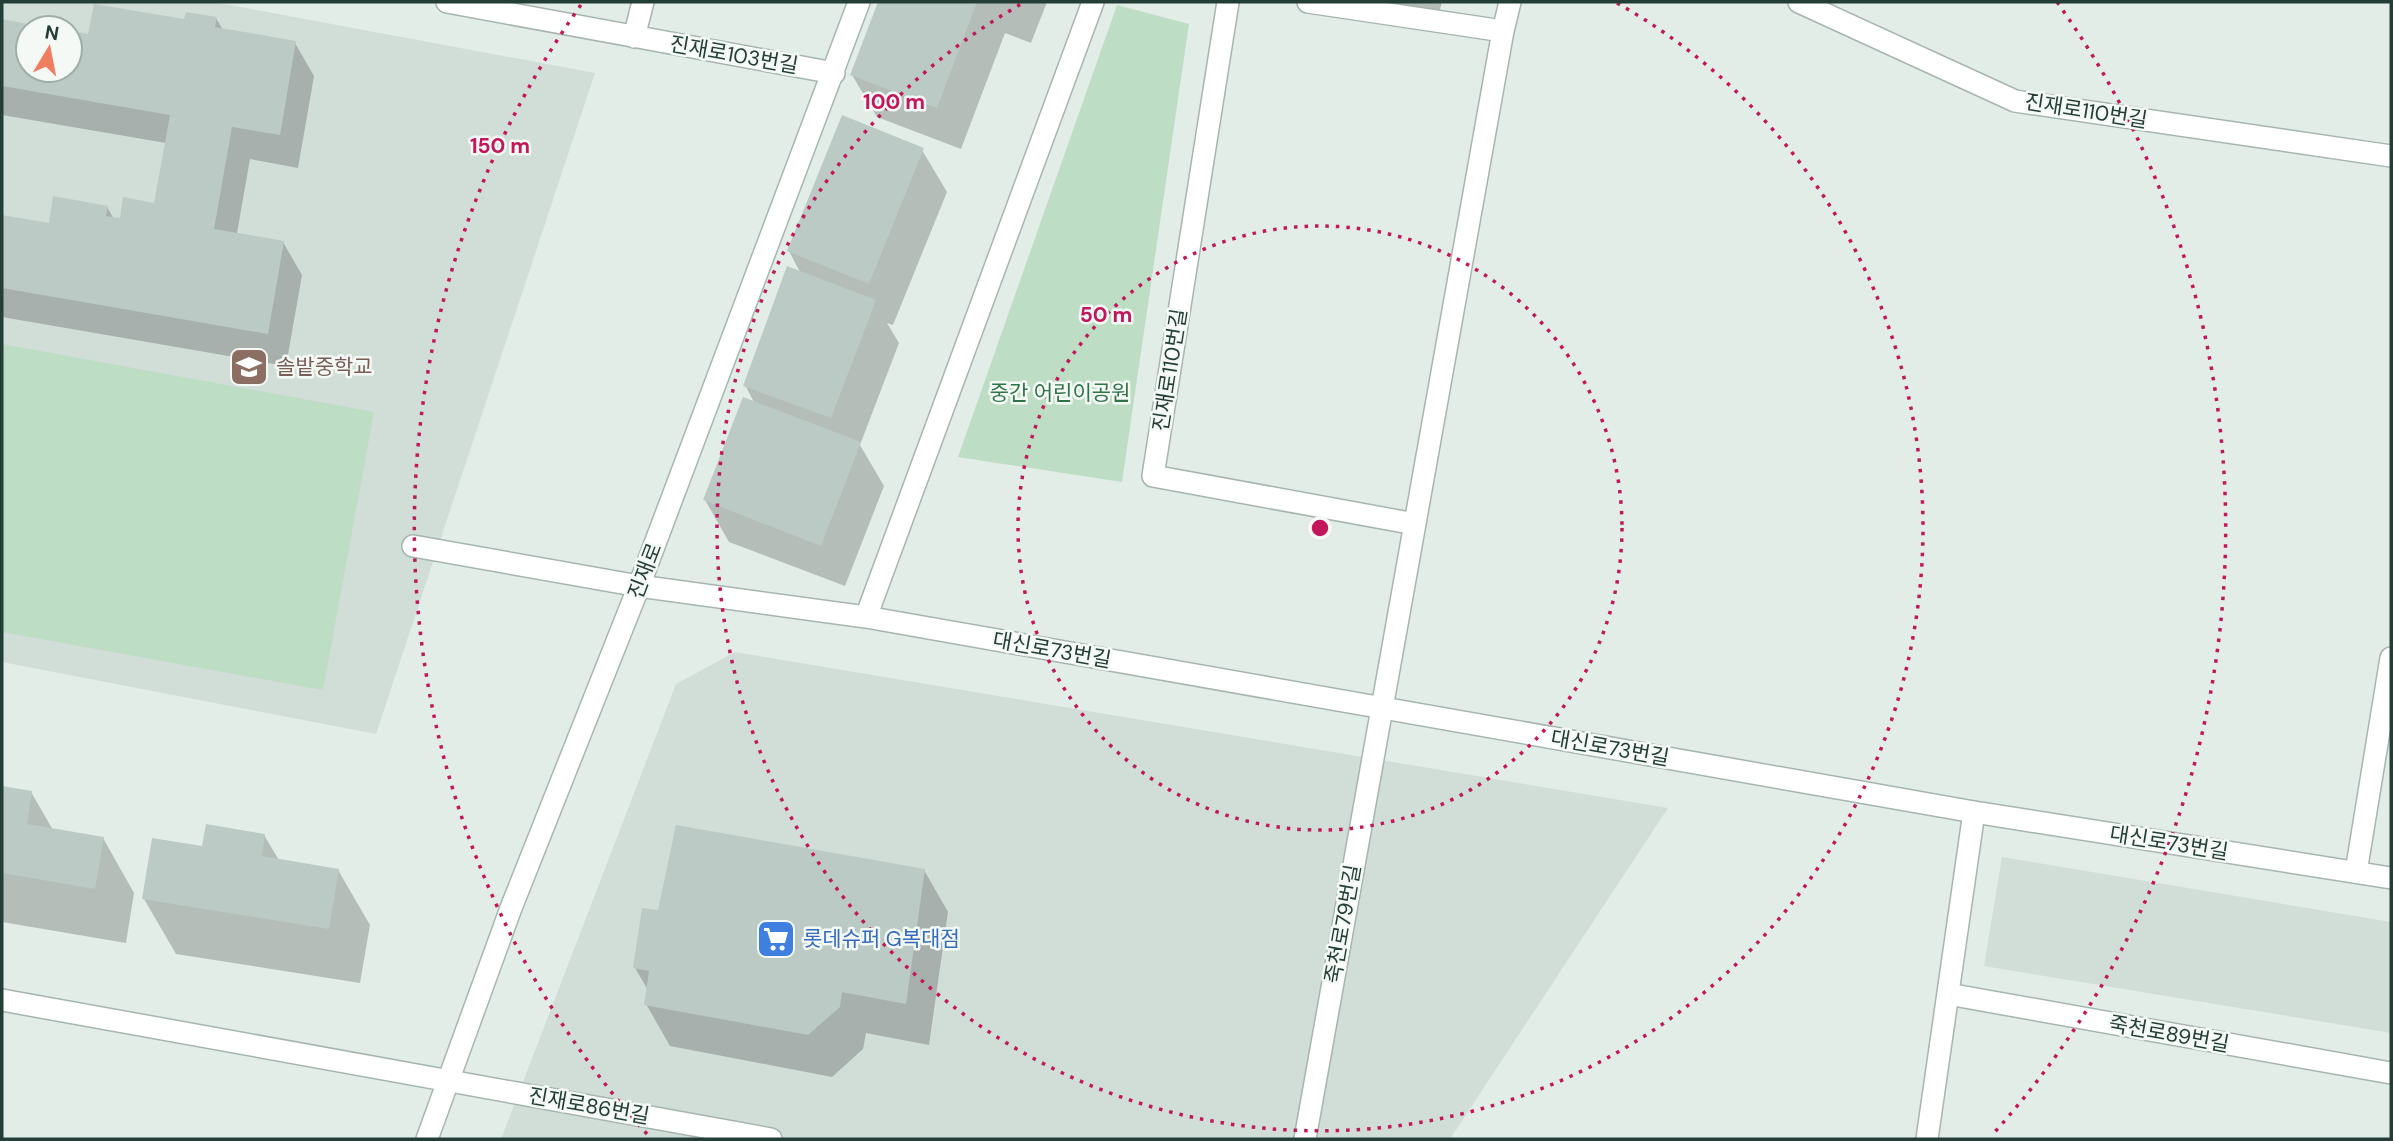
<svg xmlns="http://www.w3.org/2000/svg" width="2393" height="1141" font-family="'DM Sans','Noto Sans KR',sans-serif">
  <rect width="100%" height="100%" fill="#e3ede8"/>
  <path fill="#d1ddd7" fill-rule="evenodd" d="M2,2H214L595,73L376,734L2,662ZM28,28H70V70H28Z
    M735,652L1668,808L1450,1139H501L676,684Z
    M2002,857L2391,922V1033L1984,966Z"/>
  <path fill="#bdddc4" d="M1117,5L1189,24L1122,482L958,457Z
    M2,344L374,412L323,690L2,632Z"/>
  <path fill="#0003" d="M880,2H1047L1031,43L1005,33L961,149L877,117L852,75Z
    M1340,2H1442L1435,29Z
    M216,18L223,30L295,43L314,76L298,168L250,159L237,233L283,242L302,275L286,366L2,317V217L50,225L107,207L114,219L121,220L155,205L166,143L2,115V21L41,28H28V70H70V33L90,36Z
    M922,150L947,192L893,325L887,323L899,343L860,445L884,486L845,586L729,542L705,500L755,404L745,385L801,274L789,251Z
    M2,787L31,792L53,830L103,838L134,893L126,943L2,922Z
    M264,835L279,860L338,870L370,925L360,983L176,954L144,899L204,848Z
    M924,870L948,912L929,1045L866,1033L863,1049L832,1077L670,1046L646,1004L648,990L635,968L659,912Z"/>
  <path fill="#bbcac4" d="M878,2H977L937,108L850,75Z
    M94,4L184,19L186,12L217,17L215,27L296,41L280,135L232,127L214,229L284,241L268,334L2,288V215L49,223L53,196L108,206L106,216L120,218L123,197L154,203L170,115L2,86V19L43,27L28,28V70H70V31L88,34Z
    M842,115L924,148L869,284L787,251Z
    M787,266L876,300L831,418L743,386Z
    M743,397L861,442L821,546L703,500Z
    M2,786L32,791L27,824L104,837L95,889L2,873Z
    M206,824L265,834L262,856L339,869L329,929L142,899L152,838L202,846Z
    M676,825L925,869L906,1004L842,992L840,1007L808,1035L644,1005L649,971L633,968L642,908L658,910Z"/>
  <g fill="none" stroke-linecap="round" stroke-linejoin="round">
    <defs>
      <path id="street" d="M447,2L834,73
        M1228,2L1153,476L1415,524
        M1799,2L2015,101L2391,156
        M1503,31L1510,2
        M634,37L643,2
        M413,546L639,586L866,617L1974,812L2391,878
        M866,617L1093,2
        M1948,994L2391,1073
        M2,1000L771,1139
        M1305,1139L1503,31L1308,2
        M1927,1139L1974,812"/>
      <path id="secondary" d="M2356,872L2391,658
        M427,1139L511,908L639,586L859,2"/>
    </defs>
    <use href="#street" stroke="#a6b5af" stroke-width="24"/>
    <use href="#secondary" stroke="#a2b8b0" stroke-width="24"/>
    <use href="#street" stroke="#fff" stroke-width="21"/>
    <use href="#secondary" stroke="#fff" stroke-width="21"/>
  </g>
  <g fill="none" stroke="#c2185b" stroke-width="3.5" stroke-dasharray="3.5 7">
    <circle cx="1320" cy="528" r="302"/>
    <path d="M1617 3A603 603 0 1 1 1023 3"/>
    <path d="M647 1134A905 905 0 0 1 583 2M2057 2A905 905 0 0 1 1993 1134"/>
  </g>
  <defs>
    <symbol id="school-square" viewBox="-11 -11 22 22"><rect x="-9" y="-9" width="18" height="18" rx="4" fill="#8d6e63" stroke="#f4f9f6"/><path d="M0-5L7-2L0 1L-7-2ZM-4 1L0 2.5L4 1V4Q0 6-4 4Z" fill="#fff"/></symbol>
    <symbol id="supermarket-square" viewBox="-11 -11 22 22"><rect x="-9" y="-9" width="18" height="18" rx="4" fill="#3f7fe0" stroke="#f4f9f6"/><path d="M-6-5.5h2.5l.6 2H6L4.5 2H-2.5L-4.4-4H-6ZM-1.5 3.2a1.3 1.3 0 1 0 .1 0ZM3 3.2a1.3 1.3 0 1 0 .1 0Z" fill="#fff"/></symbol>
  </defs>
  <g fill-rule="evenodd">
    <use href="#school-square" x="227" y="345" width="44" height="44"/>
    <use href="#supermarket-square" x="754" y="917" width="44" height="44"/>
  </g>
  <g text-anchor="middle" stroke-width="5" stroke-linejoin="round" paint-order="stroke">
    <g font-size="21" fill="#233e36" stroke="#f4f9f6">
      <text transform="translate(734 55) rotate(10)" y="7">진재로103번길</text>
      <text transform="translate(2086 111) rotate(9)" y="7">진재로110번길</text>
      <text transform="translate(1170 370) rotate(-81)" y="7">진재로110번길</text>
      <text transform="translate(645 571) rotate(-69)" y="7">진재로</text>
      <text transform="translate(1052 650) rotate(10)" y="7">대신로73번길</text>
      <text transform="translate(1610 748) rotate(10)" y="7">대신로73번길</text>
      <text transform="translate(2169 843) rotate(9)" y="7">대신로73번길</text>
      <text transform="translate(1343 924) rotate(-80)" y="7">죽천로79번길</text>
      <text transform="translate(2169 1034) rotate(10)" y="7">죽천로89번길</text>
      <text transform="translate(589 1106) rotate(10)" y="7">진재로86번길</text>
    </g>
    <g font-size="21" fill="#785e54" stroke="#f4f9f6" text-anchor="start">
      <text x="276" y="374">솔밭중학교</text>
    </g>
    <g font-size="21" fill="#2e7447" stroke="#f4f9f6">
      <text x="1060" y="400">중간 어린이공원</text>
    </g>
    <g font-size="21" fill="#366cbe" stroke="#f4f9f6" text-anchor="start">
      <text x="803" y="946">롯데슈퍼 G복대점</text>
    </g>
  </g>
  <circle cx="1320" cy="528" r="10" fill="#c2185b" stroke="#f4f9f6" stroke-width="3.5"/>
  <g font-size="21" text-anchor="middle" font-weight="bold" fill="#c2185b" stroke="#f4f9f6" stroke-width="5" stroke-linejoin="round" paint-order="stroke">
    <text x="894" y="109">100 m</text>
    <text x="500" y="153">150 m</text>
    <text x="1106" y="322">50 m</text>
  </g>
  <rect width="2393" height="1141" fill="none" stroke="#233e36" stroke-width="7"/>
  <g transform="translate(49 49) rotate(10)"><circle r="33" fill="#f4f9f6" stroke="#a0aea9" stroke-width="2"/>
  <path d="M0-5L12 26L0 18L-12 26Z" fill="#ef7d5f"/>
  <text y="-10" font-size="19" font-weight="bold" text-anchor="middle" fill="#233e36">N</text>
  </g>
</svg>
